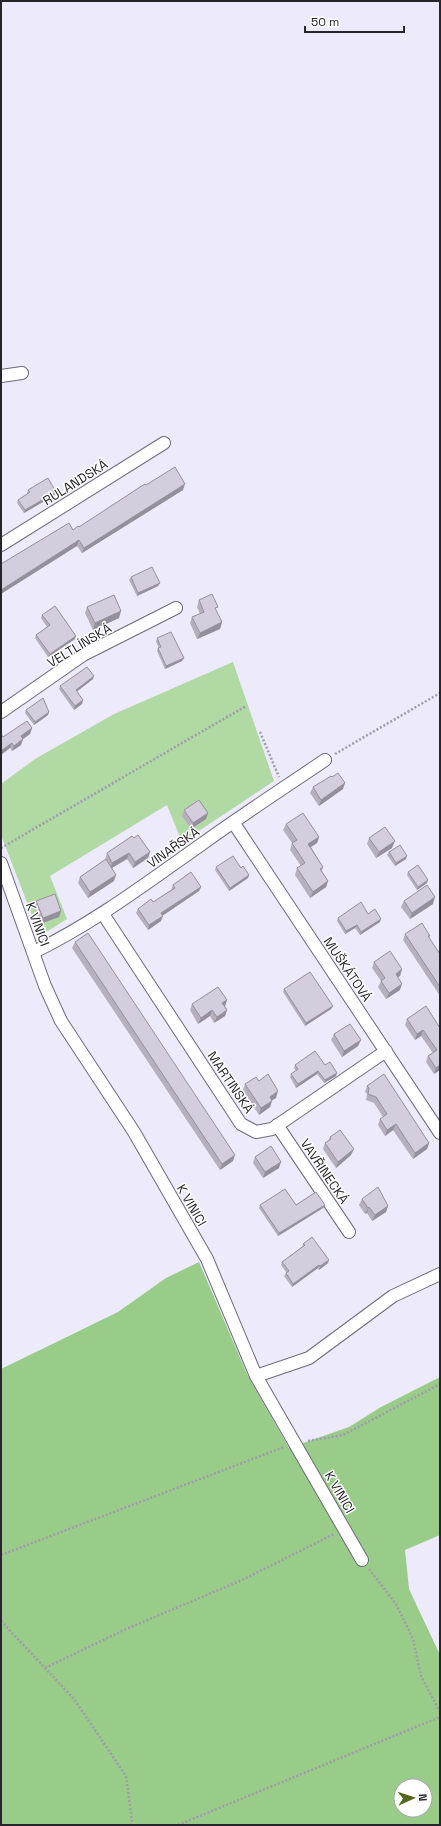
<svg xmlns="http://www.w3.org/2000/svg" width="441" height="1826" font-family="'Space Grotesk',sans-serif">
  <rect width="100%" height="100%" fill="#eceafb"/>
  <path fill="#b1d9a4" d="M233,662L274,781L182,842L167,805L50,876L67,919L40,936L1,835V784L35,759L114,714Z"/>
  <path fill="#9c8" fill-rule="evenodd" d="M199,1262L247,1374L289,1448L349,1427L381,1407L440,1377V1535L405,1550L409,1589L440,1655V1825H1V1369L118,1312L166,1278ZM401,1786H425V1810H401Z"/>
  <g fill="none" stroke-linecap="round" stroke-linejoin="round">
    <defs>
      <path id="minor" d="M1,376L22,373
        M1,545L164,443
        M1,712L83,655L176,608
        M233,822L440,1133
        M1,863L45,986L61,1021L134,1132L207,1259L256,1376L362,1560
        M103,914L241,1124L256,1132L272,1129L386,1051
        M34,952C94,923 148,882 202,844C242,815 284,788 325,760
        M277,1125L349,1232
        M256,1376L309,1358L393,1296L440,1274"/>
    </defs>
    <use href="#minor" stroke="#6c6b7a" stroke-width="14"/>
    <path stroke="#9f9daa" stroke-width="2.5" stroke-dasharray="2 2" stroke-linecap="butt" d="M260,732L279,777
      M335,754L440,693
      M1,848L246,706
      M308,1441L343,1435L440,1384
      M1,1555L284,1447
      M369,1569L396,1604L413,1639L421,1676L440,1712
      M1,1621L74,1699L126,1776L132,1820L131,1825
      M45,1668L124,1630L242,1580L334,1534
      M178,1825L440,1717"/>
    <use href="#minor" stroke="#fff" stroke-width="12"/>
  </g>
  <path fill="#b6b0be" d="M146,485L183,490L82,553L77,546L73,530L79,527Z
    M28,490L56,492L55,495L24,513L17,503L18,500L27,494V493Z
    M131,577L160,583L158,586L137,596L129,580Z
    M199,600L216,611L222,622L220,629L197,639L190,623L192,617L200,614L197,607Z
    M87,607L119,618L93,630L85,613Z
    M42,615L75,639L48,657L35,638L36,635L47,627L41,618Z
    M157,638L184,658L182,661L165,669L157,651L158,648H159L156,642Z
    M93,679L77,691L82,704L74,710L59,689L60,686Z
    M26,710L48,715L34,725L25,713Z
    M32,728L30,734L23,739L21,745L12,751L3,737Z
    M332,777L343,789L319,806L310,793L313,787Z
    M184,810L206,819L191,829L182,816Z
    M286,824L319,837L317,843L311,847L323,867L322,871L328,881L326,887L310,898L295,875L297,868L301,866L290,850L292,843L283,830Z
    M134,838L150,852L148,858L133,868L127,859L112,868L114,881L88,898L78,883L80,877L105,860L107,853Z
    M369,838L392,848L376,858L367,844Z
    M389,852L406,859L395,866L387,855Z
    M216,867L241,868L249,875L248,878L229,891L215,870Z
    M408,872L427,883L417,890L407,875Z
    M173,885L201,887L199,891L162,916L161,921L148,930L136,913L138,909L153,902L171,890Z
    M36,901L61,911L59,917L40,924L34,908Z
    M404,901L433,904L410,919L401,907Z
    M368,914L380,922L360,935L355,928L345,934L337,921L338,918Z
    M405,934L429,938L440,954V996L403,940Z
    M75,942L233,1161L220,1170L72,948Z
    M374,962L402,969L400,976L398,977L400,990L386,999L378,987L381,981L372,968Z
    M284,989L333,1006L331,1009L305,1026L283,992Z
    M227,1000L225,1006L227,1010L225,1016L214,1023L210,1016L198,1024L190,1010L192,1004Z
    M407,1019L440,1028V1070L434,1074L426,1062L428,1056L433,1053L421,1036L415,1040L405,1025Z
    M334,1034L358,1046L342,1057L331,1040Z
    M295,1065H325L336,1076L324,1083L317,1074L296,1088L290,1077L291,1074L296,1071L294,1068Z
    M259,1081L276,1098L272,1100L270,1107L259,1115L243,1090L245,1084Z
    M367,1086L429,1143L427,1149L413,1159L393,1130L385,1136L378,1125L380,1119L383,1117L374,1103L366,1100L367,1094L365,1092Z
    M330,1137L351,1155L336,1168L323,1149L325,1143L328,1141Z
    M255,1157L279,1168L263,1178L253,1163Z
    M362,1199L388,1206L386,1212L372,1221L367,1213L365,1214L359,1205Z
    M260,1205H325L323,1208L278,1236L259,1208Z
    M303,1244L328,1263L319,1270L318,1268L292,1287L284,1276L286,1273V1272L281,1265L282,1262L302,1247Z"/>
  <path fill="#94909b" d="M185,484L183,490L82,553L84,548Z
    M56,492L55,495L24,513L25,510Z
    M79,540L77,546L1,594V590Z
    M160,583L158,586L137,596L138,593Z
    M121,611L119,618L93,630L95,623Z
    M222,622L220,629L197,639L200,633Z
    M76,636L75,639L48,657L50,654Z
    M184,658L182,661L165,669L166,666Z
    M94,676L93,679L75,693L76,690Z
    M83,700L82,704L74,710L75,706Z
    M49,712L48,715L34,725L35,722Z
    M32,728L30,734L19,742L21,736Z
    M23,739L21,745L12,751L14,746Z
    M12,743L10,748L1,755V751Z
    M345,783L343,789L319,806L321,800Z
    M208,813L206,819L191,829L193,823Z
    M319,837L317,843L306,850L308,844Z
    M395,841L392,848L376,858L379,852Z
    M150,852L148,858L133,868L135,862Z
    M129,853L127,859L110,869L112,863Z
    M407,856L406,859L395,866L396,863Z
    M116,875L114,881L88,898L90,892Z
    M249,875L248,878L229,891L230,888Z
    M428,880L427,883L417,890L418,887Z
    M328,881L326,887L310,898L313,892Z
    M201,887L199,891L159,918L161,913Z
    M435,897L433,904L410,919L412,913Z
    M61,911L59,917L40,924L43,918Z
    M163,916L161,921L148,930L149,925Z
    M381,919L380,922L360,935L361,932Z
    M357,925L355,928L345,934L346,931Z
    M402,969L400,976L393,980L396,974Z
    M402,984L400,990L386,999L389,993Z
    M227,1000L225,1006L220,1009L222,1003Z
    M333,1006L331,1009L305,1026L306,1023Z
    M212,1010L210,1016L198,1024L201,1018Z
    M227,1010L225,1016L214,1023L217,1017Z
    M423,1030L421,1036L415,1040L417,1034Z
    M361,1040L358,1046L342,1057L344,1051Z
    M440,1065V1070L434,1074L436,1068Z
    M318,1071L317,1074L296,1088L298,1084Z
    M337,1073L336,1076L324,1083L325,1080Z
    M278,1091L276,1098L268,1103L270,1097Z
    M272,1101L270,1107L259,1115L261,1108Z
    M396,1124L393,1130L385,1136L387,1130Z
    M429,1143L427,1149L413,1159L415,1153Z
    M354,1149L351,1155L336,1168L338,1162Z
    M235,1155L233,1161L220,1170L222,1164Z
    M281,1162L279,1168L263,1178L265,1172Z
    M325,1205L323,1208L278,1236L279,1233Z
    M388,1206L386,1212L372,1221L375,1215Z
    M369,1207L367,1213L365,1214L368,1208Z
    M329,1260L328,1263L319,1270L320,1266Z
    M319,1265L318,1268L292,1287L293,1284Z"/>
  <path fill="#d4cddd" stroke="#94909b" d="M175,467L185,484L84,548L79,540L1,590V564L69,523L73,530L78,526L79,527L140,487L145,484L146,485Z
    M48,478L56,492L25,510L18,500L30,492L28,490Z
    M152,567L160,583L138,593L131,577Z
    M212,594L218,607L215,608L222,622L200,633L192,617L204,612L199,600Z
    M114,595L121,611L95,623L87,607Z
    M55,606L76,636L50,654L36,635L50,625L42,615Z
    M171,632L184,658L166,666L158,648L161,647L157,638Z
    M87,667L94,676L76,690L83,700L75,706L60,686Z
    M43,698L49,712L35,722L26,710Z
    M27,721L32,728L21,736L23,739L14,746L12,743L1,751V734L3,737Z
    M338,773L345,783L321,800L313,787L331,776L332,777Z
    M199,800L208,813L193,823L184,810Z
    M303,813L319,837L308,844L323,867L320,869L328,881L313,892L297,868L305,863L292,843L297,840L286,824Z
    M385,827L395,841L379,852L369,838Z
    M138,835L150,852L135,862L129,853L112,863L107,853L132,836L134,838Z
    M400,845L407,856L396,863L389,852Z
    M233,856L241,868L243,866L249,875L230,888L216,867Z
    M106,859L116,875L90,892L80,877Z
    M418,865L428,880L418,887L408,872Z
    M191,872L201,887L161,913L163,916L149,925L138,909L151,899L153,902L175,888L173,885Z
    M427,885L435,897L412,913L404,901Z
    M55,894L61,911L43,918L36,901Z
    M361,902L368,914L375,909L381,919L361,932L357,925L346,931L338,918Z
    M422,923L430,936H428L440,954V987L405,934Z
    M88,933L235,1155L222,1164L75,942Z
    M390,951L402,969L396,974L402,984L389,993L381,981L385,978L374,962Z
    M310,972L333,1006L306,1023L284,989Z
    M218,987L227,1000L222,1003L227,1010L217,1017L212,1010L201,1018L192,1004Z
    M426,1006L440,1028V1065L436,1068L428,1056L437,1050L423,1030L417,1034L407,1019Z
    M350,1024L361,1040L344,1051L334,1034Z
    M315,1051L325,1065L330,1062L337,1073L325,1080L318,1071L298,1084L291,1074L298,1069L295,1065Z
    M268,1074L278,1091L270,1097L272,1101L261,1108L245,1084L256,1077L259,1081Z
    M384,1074L429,1143L415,1153L396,1124L387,1130L380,1119L387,1114L376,1097L368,1094L369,1088L367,1086Z
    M340,1130L354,1149L338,1162L325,1143L331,1139L330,1137Z
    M271,1146L281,1162L265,1172L255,1157Z
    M378,1187L388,1206L375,1215L369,1207L368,1208L362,1199Z
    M285,1189L296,1205L316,1192L325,1205L279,1233L260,1205Z
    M312,1237L329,1260L320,1266L319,1265L293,1284L286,1273L289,1271L282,1262L305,1245L303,1244Z"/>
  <g text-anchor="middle" stroke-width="3" stroke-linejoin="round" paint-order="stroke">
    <g font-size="13" fill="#26252c" stroke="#fff">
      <text transform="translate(75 482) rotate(-32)" y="5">RULANDSKÁ</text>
      <text transform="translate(79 645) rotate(-31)" y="5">VELTLÍNSKÁ</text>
      <text transform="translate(173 847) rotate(-35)" y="5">VINAŘSKÁ</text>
      <text transform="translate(38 924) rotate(70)" y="5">K VINICI</text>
      <text transform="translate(348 969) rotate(56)" y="5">MUŠKÁTOVÁ</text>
      <text transform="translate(231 1082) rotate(56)" y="5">MARTINSKÁ</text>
      <text transform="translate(325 1171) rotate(56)" y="5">VAVŘINECKÁ</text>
      <text transform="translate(192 1205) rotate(60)" y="5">K VINICI</text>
      <text transform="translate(340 1492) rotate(60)" y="5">K VINICI</text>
    </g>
  </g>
  <rect width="441" height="1826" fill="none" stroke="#26252c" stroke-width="4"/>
  <g transform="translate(413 1798) rotate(87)"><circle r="19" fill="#ffffff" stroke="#a8a8ab"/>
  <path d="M0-3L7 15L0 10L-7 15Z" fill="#516919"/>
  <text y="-6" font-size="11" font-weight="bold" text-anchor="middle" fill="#26252c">N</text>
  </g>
  <path d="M305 26v6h99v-6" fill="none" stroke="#26252c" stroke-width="2"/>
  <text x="311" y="26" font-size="12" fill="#26252c" stroke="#ffffff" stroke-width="3" paint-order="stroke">50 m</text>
</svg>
